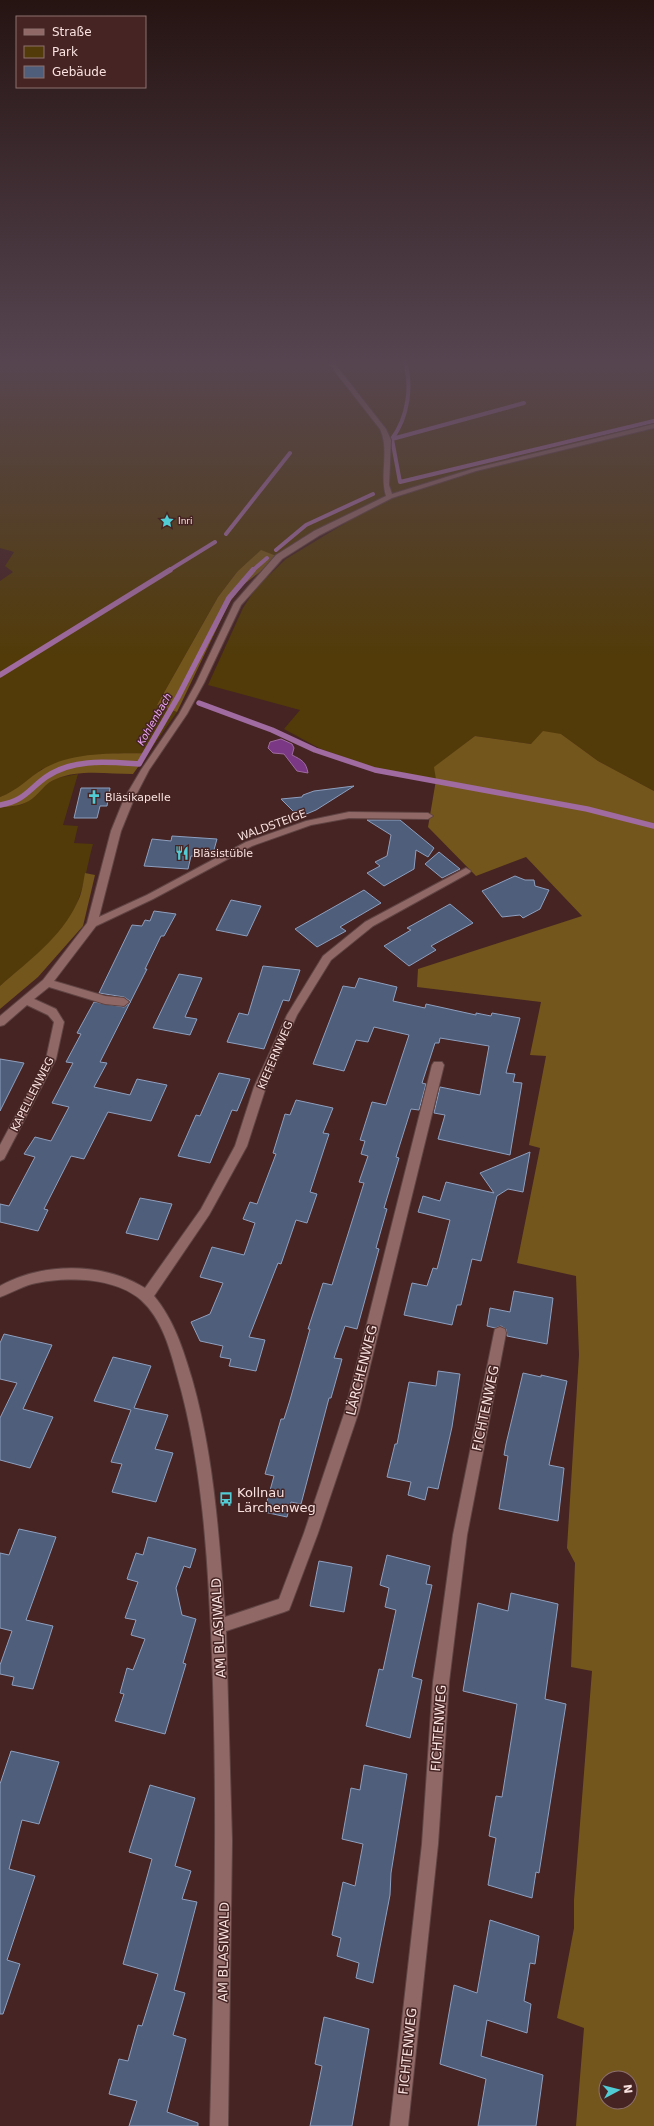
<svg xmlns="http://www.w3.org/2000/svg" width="654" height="2126" font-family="'DejaVu Sans',sans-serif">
  <rect width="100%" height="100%" fill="#452423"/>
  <path fill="#523b09" d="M0,359H654V791L598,761L561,734L531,744L475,736L435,767L436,780L392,774L321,749L284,729L300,710L208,685L243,608L256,588L286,559L382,501L279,557L237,572L218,597L157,705L177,712L148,753L103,754L42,769L12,793L0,797V581L13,572L5,566L14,552L0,548Z
    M78,774L63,825L78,826L74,843L93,844C88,862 85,882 78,901C66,936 27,962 0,986V808L21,805L32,799L48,783L57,778Z"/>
  <path fill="#73561c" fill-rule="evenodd" d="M261,550L279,557L243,585L229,603L177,712L157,705L218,597L237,572Z
    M543,731L561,734L598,761L654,791V2126H576L584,2028L557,2018L574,1928V1900L592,1671L571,1667L575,1563L567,1548L579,1355L576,1276L517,1263L540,1148L529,1145L546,1056L530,1055L541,1002L417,987L418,969L582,916L526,857L476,876L428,827L436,780L434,767L475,736L531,744ZM606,2078H630V2102H606Z
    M148,753L133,774C108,774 79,769 56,779C45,783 41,792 32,799C23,806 11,806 0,808V797C17,791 28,778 43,769C74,751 113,754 148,753Z
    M85,873L95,875L83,926L38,977L0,1009V986C28,961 61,938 77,903C82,894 83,883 85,873Z"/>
  <path fill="#7a3885" stroke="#a06ba0" d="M281,739L292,744L294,748L292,755C302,760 306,762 308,773L297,771L284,754L273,753L268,748L270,742Z"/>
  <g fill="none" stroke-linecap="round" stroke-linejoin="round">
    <path stroke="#a06ba0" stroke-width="4" d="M524,403L392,439L400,482L654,421
      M392,439C408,417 413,385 404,359
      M226,534L290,453
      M276,550L306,525L373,494
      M168,571L215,542
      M252,571L267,558"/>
    <path stroke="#a06ba0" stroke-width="5.5" d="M0,675L170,570
      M199,703L272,730L315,750L375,770L587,809L654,826
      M0,805C24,801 28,790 46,777C73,758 108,762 139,764L178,697L229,598L253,570"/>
  </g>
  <path fill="#4e5e7b" stroke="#8e9fbf" d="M354,786L316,810L299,817L281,799L302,797L303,795L314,791Z
    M81,788H110L107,806H100L97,818H74Z
    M367,820H400L434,848L428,857L416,850L414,869L384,886L367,873L380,866L375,862L387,856L391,835Z
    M172,836L217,839L212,857L191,856L188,869L144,866L152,839L171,841Z
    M439,852L460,869L442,878L425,864Z
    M515,876L525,880H534L535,886L549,890L540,909L523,918L520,915L502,917L482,891Z
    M364,890L381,903L340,927L346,931L317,947L295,929Z
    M231,900L261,906L247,936L216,930Z
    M450,904L473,923L431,946L436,950L409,966L384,946L411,930L407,928Z
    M154,911L176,914L164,936H161L145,969H147L100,1062L107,1063L94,1087L130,1095L137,1079L167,1085L151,1121L108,1112L84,1159L71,1156L44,1209L48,1210L38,1231L0,1222V1204L9,1206L35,1157L24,1154L35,1137L51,1141L69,1107L52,1103L73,1063L66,1062L81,1034L77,1033L94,1002L124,1007L130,1003V1001L124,997L99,993L132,925L142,926L145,920L150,921Z
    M263,966L300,970L289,1001L283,1000L264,1049L227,1042L239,1013L248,1015Z
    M179,974L202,978L185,1017L197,1019L190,1035L153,1028Z
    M359,978L397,987L393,1001L425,1008L426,1004L476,1015V1013L491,1016L492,1013L520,1018L506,1073L515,1074L513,1082L522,1083L510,1155L438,1139L445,1115L434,1113L440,1087L480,1095L489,1046L440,1038L439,1043H435L422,1083L426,1084L419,1110L411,1109L396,1157L399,1158L384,1208L387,1209L376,1248L379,1249L357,1329L345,1326L334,1358L342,1359L331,1398H329L301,1504L291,1502L287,1517L264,1512L274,1476L265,1474L281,1419H284L290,1400L310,1329H308L323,1283L332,1285L364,1183L359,1182L368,1156L361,1154L365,1141L360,1140L372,1102L386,1105L409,1035L374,1027L368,1042L356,1040L344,1071L313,1064L343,986L355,988Z
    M0,1059L24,1063L0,1111Z
    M219,1073L250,1079L237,1111L232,1110L210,1163L178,1156L196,1115L200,1116Z
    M296,1100L333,1108L323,1133L329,1134L310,1192L317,1194L307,1223L296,1220L281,1264L278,1263L249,1337L265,1340L256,1371L229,1366L231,1359L220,1357L223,1346L200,1341L191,1322L210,1314L223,1283L200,1277L212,1247L244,1255L255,1223L243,1219L250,1202L257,1204L276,1154L273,1153L285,1114L290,1115Z
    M530,1152L523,1192L508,1189L497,1196L481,1261L472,1259L461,1305H457L452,1325L404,1315L412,1283L427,1286L433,1268L437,1269L450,1220L418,1212L423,1196L440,1201L446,1182L494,1193L480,1173Z
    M140,1198L172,1204L158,1240L126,1233Z
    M514,1291L553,1298L547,1344L507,1336L506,1329L501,1326L495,1328L487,1326L490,1308L510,1312Z
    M4,1334L52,1345L23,1409L53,1417L30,1468L0,1460V1418L17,1383L0,1379V1343Z
    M113,1357L151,1366L134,1408L168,1415L155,1449L173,1453L156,1502L112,1492L122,1464L111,1462L131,1410L94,1401Z
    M438,1371L460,1374L452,1427L438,1489L428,1487L425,1500L408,1495L411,1482L387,1477L395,1444H397L409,1382L436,1386Z
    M523,1373L541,1377V1375L567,1381L549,1465L564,1468L558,1521L499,1509L508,1456L504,1455L506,1444Z
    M19,1529L56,1537L26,1620L53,1626L33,1689L12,1685L14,1677L0,1674V1665L12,1631L0,1628V1553L9,1555Z
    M148,1537L196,1549L190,1568L184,1566L176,1588L182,1615L196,1619L183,1663L186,1664L165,1734L115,1721L124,1694L120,1693L127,1668L133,1670L145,1639L131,1635L136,1620L125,1618L138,1582L127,1579L136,1553L143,1555Z
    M387,1555L430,1566L426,1584L432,1585L412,1677L422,1680L410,1738L366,1726L379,1669L383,1670L396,1610L385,1607L389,1588L380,1585Z
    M319,1561L352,1567L344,1612L310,1606Z
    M511,1593L558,1604L545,1699L566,1704L539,1873L536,1872L532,1898L488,1885L496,1838L489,1836L496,1796L502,1797L517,1704L463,1691L478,1603L508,1611Z
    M11,1751L59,1762L39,1824L22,1820L9,1869L35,1876L7,1960L20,1964L3,2014H0V1784Z
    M364,1765L407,1774L391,1873L390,1895L373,1983L356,1978L359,1963L337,1956L341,1938L332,1935L343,1882L355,1886L363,1844L342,1839L351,1788L360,1790Z
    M150,1785L195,1798L175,1866L191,1871L182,1899L197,1902L174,1990L185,1993L173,2035L186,2039L167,2112L198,2123V2126H129L137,2101L109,2094L119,2059L128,2061L138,2025L142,2026L158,1974L123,1964L152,1859L129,1852Z
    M490,1920L539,1936L535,1964L530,1963L524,2001L531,2004L527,2033L487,2020L481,2056L543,2075L536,2126H478L486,2079L440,2064L454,1985L477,1993Z
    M324,2017L369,2029L352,2126H310L322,2066L315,2064Z"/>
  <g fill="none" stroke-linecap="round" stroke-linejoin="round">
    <defs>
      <path id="minor" d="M325,359H331L386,429L391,440L389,485L392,494L472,469L654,424V428L476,471L392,498L320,535L282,559L241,605L204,683L187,714L149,770L134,799L121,831L99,917L147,895L246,842L306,821L349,812L428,813L433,816L428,819L349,818L311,825L252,846L153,899L96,926L54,981L105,996L124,998L129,1002L124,1006L105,1004L49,987L34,999L56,1009L64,1022L56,1059L4,1159L0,1161V1145L46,1059L54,1022L48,1015L27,1005L4,1025L0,1026V1016L43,980L87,923L111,831L124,799L141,770L179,714L196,683L234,603L276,555L314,531L386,496C379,474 390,451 380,429Z
        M466,868L471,871L469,873L373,926L331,960L297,1015L266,1087L247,1146L209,1215L154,1296C174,1320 183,1349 192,1379C214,1456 219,1537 225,1617L279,1599L304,1533L345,1411L432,1065L434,1062H442L444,1065L359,1411L318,1533L291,1605L289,1610L284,1612L226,1631L232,1841L228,2126H210C214,1969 218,1812 212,1655C208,1561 203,1465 177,1375C170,1349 162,1319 141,1300C115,1277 64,1276 32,1284C21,1287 11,1293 0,1297V1286C43,1262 103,1262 145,1288L201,1209L235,1146L254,1087L287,1015L323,956L365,922Z
        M500,1327L505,1329L506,1333L467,1535L449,1682L438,1844L408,2126H390L422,1844L433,1682L453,1535L494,1333L495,1329Z"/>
    </defs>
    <use href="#minor" stroke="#604443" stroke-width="2"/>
    <use href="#minor" fill="#906967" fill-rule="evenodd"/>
  </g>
  <linearGradient id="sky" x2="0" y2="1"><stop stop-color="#261413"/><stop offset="0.55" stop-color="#564550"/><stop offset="1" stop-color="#564550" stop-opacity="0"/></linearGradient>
  <rect width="654" height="657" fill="url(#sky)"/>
  <defs>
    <symbol id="sight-bare" viewBox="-9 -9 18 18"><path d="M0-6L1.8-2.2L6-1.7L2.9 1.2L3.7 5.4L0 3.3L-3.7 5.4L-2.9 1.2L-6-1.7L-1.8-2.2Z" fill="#51ccd5" stroke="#452423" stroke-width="2.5" paint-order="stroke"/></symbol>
    <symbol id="church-bare" viewBox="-9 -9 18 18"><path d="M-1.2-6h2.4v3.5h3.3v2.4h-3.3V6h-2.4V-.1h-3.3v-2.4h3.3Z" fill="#51ccd5" stroke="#452423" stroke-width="2.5" paint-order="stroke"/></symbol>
    <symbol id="restaurant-bare" viewBox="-9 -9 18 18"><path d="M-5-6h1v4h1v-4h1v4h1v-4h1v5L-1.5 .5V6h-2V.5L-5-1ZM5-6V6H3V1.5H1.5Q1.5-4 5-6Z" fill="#51ccd5" stroke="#452423" stroke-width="2.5" paint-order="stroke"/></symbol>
    <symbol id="bus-bare" viewBox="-9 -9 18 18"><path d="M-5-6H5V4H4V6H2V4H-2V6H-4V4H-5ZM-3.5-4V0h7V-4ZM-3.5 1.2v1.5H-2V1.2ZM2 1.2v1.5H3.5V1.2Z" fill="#51ccd5" stroke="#452423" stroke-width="2.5" paint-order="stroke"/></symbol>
  </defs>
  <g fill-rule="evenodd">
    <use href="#sight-bare" x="157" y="511" width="20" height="20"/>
    <use href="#church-bare" x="84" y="787" width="20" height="20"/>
    <use href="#restaurant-bare" x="172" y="843" width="20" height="20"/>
    <use href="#bus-bare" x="216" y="1489" width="20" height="20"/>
  </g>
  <g text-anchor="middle" stroke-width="3" stroke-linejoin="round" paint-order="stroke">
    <g font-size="9" fill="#f9e2e0" stroke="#452423" text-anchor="start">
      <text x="178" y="524">Inri</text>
    </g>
    <g font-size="10" font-style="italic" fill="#f0a9fb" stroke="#452423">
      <text transform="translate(154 719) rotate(-60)" y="4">Kohlenbach</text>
    </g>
    <g font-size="11" fill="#f9e2e0" stroke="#452423" text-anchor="start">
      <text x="105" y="801">Bläsikapelle</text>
      <text x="193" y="857">Bläsistüble</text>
    </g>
    <g font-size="11" fill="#f9e2e0" stroke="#452423">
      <text transform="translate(272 825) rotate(-20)" y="4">WALDSTEIGE</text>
      <text transform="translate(275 1055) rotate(-67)" y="4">KIEFERNWEG</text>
      <text transform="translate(32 1094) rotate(-63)" y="4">KAPELLENWEG</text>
    </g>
    <g font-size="13" fill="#f9e2e0" stroke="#452423">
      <text transform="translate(361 1370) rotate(-76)" y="5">LÄRCHENWEG</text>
      <text transform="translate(485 1408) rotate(-78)" y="5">FICHTENWEG</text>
      <text transform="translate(218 1628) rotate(-93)" y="5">AM BLASIWALD</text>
      <text transform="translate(438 1728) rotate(-86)" y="5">FICHTENWEG</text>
      <text transform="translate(223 1952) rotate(-89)" y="5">AM BLASIWALD</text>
      <text transform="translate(407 2051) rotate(-84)" y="5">FICHTENWEG</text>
    </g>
    <g font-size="13" fill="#f9e2e0" stroke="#452423" text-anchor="start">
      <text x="237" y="1497">Kollnau<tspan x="237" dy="15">Lärchenweg</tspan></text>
    </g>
  </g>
  <rect x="16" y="16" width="130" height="72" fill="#452423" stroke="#8d706f"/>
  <rect x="24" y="29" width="20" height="6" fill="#906967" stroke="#8d706f"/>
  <text x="52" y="36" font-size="12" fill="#f9e2e0">Straße</text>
  <rect x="24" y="46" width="20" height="12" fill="#523b09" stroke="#8d706f"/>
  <text x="52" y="56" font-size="12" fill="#f9e2e0">Park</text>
  <rect x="24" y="66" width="20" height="12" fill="#4e5e7b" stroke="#8d706f"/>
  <text x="52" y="76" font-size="12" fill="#f9e2e0">Gebäude</text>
  <g transform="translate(618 2090) rotate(83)"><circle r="19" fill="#452423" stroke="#8d706f"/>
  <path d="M0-3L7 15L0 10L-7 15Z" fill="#51ccd5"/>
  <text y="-6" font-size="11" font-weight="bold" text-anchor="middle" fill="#f9e2e0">N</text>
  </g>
</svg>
